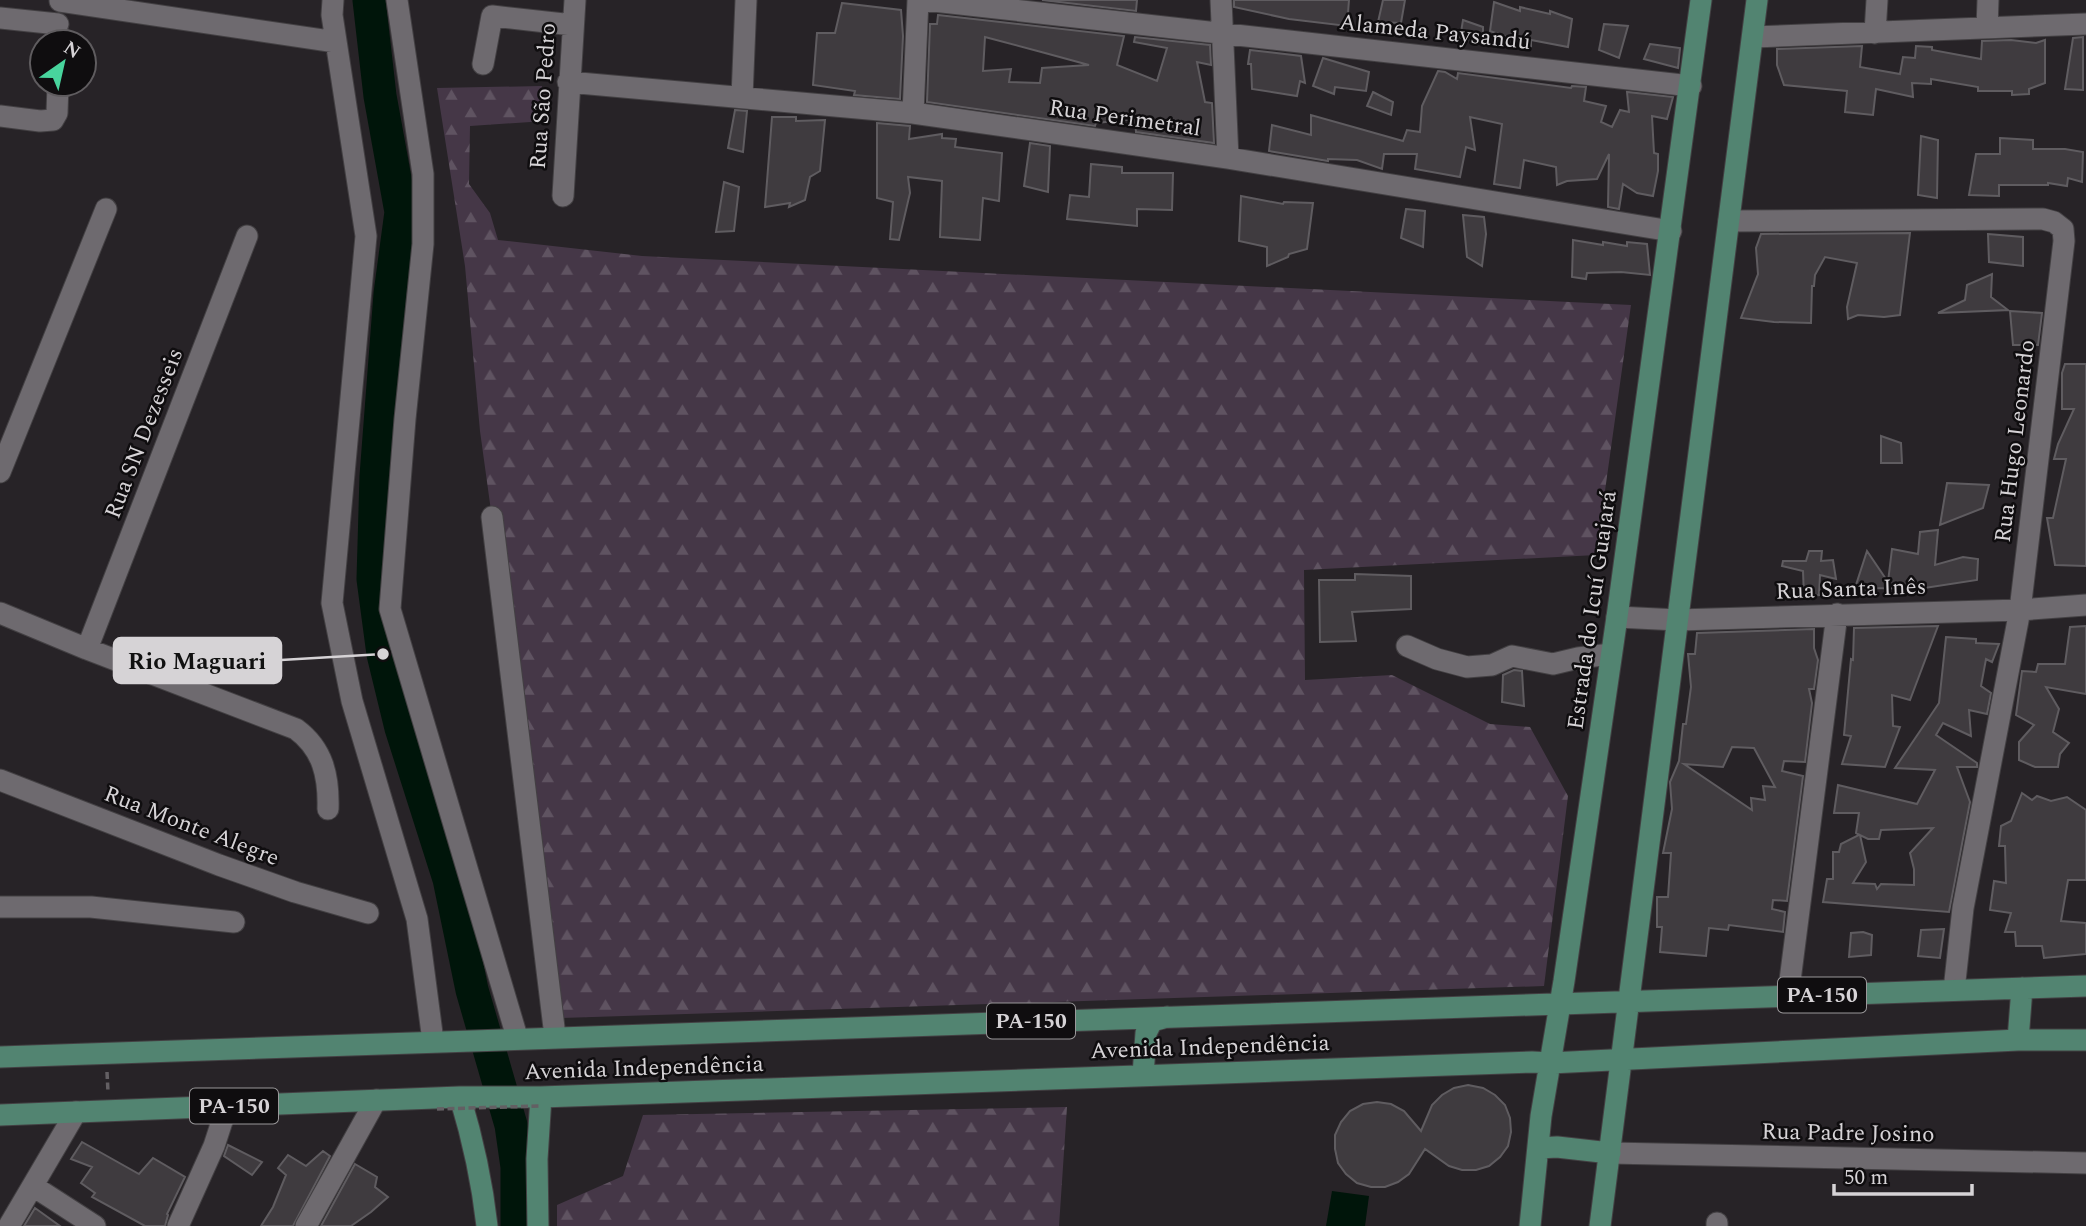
<svg xmlns="http://www.w3.org/2000/svg" width="2086" height="1226" font-family="Spectral,serif">
  <defs>
    <pattern id="forest-firs" width="22" height="20" patternUnits="userSpaceOnUse" patternTransform="scale(1.75)"><rect width="22" height="20" fill="#453747"/><path d="M5 1l3.5 6h-7zM16 11l3.5 6h-7z" fill="#5f5361"/></pattern>
  </defs>
  <rect width="100%" height="100%" fill="#272327"/>
  <path fill="url(#forest-firs)" d="M542,86L545,121L470,126L469,184L490,213L498,240L642,256L1631,305L1596,555L1304,570L1305,680L1392,675L1490,724L1530,727L1568,796L1544,986L561,1018L480,431L465,266L437,88Z
    M1067,1107L1059,1226H557V1205L623,1176L643,1115Z"/>
  <path fill="#00150a" d="M1332,1191L1369,1196L1365,1226H1326Z"/>
  <g fill="none" stroke-linecap="round" stroke-linejoin="round">
    <path stroke="#00150a" stroke-width="33" d="M369,0L380,96L401,212L390,294L376,476L373,579L383,654L401,728L449,879L472,990L511,1125L517,1167V1226"/>
  </g>
  <path fill="#3f3b3f" stroke="#5f5c60" stroke-width="2" fill-rule="evenodd" d="M1042,0H1137L1136,11Z
    M1234,0H1349L1347,26L1289,19L1234,7Z
    M1383,0H1405L1401,23L1378,22Z
    M1494,2L1520,11V7L1550,14V11L1572,19L1568,47L1531,40V46L1490,31Z
    M842,3L901,10L903,36L900,99L854,95L855,91L813,85L817,33H835Z
    M938,15L1124,36L1117,65L1157,81L1167,48L1134,42L1135,37L1210,45L1211,65L1197,62L1205,102L1212,103L1214,143L1136,132L1135,119L1096,123L1095,126L927,102L930,24H937ZM985,37L1045,53L1089,65L1042,68L1040,83L1009,82L1011,69L983,71Z
    M1463,20L1483,27V44L1460,38Z
    M1604,24L1628,26L1619,58L1599,50Z
    M2083,37V90L2065,89L2073,38Z
    M2011,40L2036,43L2045,40V83L2029,89V94L2012,95V91H1978V87L1931,79V84L1912,83L1913,97L1876,89L1873,115L1845,112L1847,91L1784,85L1777,65V49L1862,46L1860,67L1900,74L1903,57L1915,58L1916,46L1932,47V50L1981,59L1982,41Z
    M1650,44L1680,48L1678,68L1644,59Z
    M1250,50L1301,56L1305,83L1300,81L1297,96L1252,89L1251,64H1248Z
    M1323,58L1369,72L1366,91L1335,87L1334,94L1313,86Z
    M1438,71L1445,72L1457,79L1458,73L1571,88L1572,86L1586,87L1584,101L1606,106L1601,122L1612,127L1620,110L1629,112L1627,92L1673,97L1667,119L1652,116L1654,153L1658,154V171L1653,196L1637,193L1623,184L1619,209L1608,207L1609,154L1597,179L1567,181L1557,185L1556,167L1524,160L1520,188L1494,184L1502,124L1470,117L1475,150L1466,147L1460,177L1415,169L1417,154H1384L1382,169L1357,160L1328,159V161L1269,151L1272,125L1311,135V115L1403,141L1407,130L1420,132L1422,106Z
    M1373,92L1393,102L1391,115L1367,106Z
    M735,110L747,111L743,152L728,148Z
    M772,117H796V121L825,120L820,171L810,177L805,200L789,207L790,203L765,207Z
    M877,123L910,126L909,139L942,134V138L956,139L955,147L1002,153L999,201L983,198L980,240L940,237L942,181L908,177L910,193L899,240L890,239L893,202L877,198Z
    M1921,136L1938,140L1937,198L1918,195Z
    M2000,138L2033,140V149H2065L2083,152L2082,182L2068,178L2067,186L2048,183V185H1999V196L1969,195L1976,154H2000Z
    M1030,143L1050,146L1048,192L1024,186Z
    M1091,164L1122,167V173H1173L1172,210L1137,209V226L1067,219L1070,195L1089,197Z
    M724,182L739,187L734,231L716,232Z
    M1241,196L1283,204L1284,202L1313,203L1307,249L1289,254L1288,257L1267,266V247L1239,241Z
    M1406,209L1425,211L1423,247L1401,238Z
    M1463,215L1484,217L1486,234L1482,266L1467,257Z
    M1910,233L1900,315L1884,317L1858,315L1848,319L1847,307L1857,263L1825,257L1815,275L1814,286H1812L1811,323L1774,322L1741,318L1758,274L1756,248L1761,234Z
    M1988,234L2023,237V266L1989,262Z
    M1573,240L1603,245V242L1627,246V242L1647,244L1650,275L1621,272L1587,273L1586,279L1572,277Z
    M1992,274L1991,297L2008,310L1938,313L1965,300L1967,285Z
    M2010,311L2042,313L2038,345H2013Z
    M2065,364H2086V566L2055,565L2047,518H2053L2066,459H2054L2058,444L2074,409H2062V373Z
    M1881,436L1901,443L1902,463H1881Z
    M1947,483L1989,485L1983,508L1940,525Z
    M1938,530L1935,565L1963,557L1978,559L1977,580L1918,589L1869,588L1866,594L1854,591L1867,551L1888,582L1892,549L1918,554L1920,532Z
    M1809,551H1822L1821,561L1833,560L1836,579L1820,575L1819,595L1804,597L1803,571L1782,566L1783,561H1806Z
    M1355,574L1411,576V609L1352,612L1356,641L1320,642L1319,580H1355Z
    M1938,626L1910,700L1892,695L1893,726L1900,727L1885,767L1842,764L1851,736L1844,735L1851,659L1853,660L1854,628Z
    M2086,626V694L2046,687L2059,709L2053,732L2069,743L2060,754L2058,767H2035L2019,760V742L2034,725L2016,715L2022,671L2036,672L2038,664H2065L2070,627Z
    M1814,629V648L1818,660L1814,689H1809L1812,703L1805,762L1784,761L1782,771L1803,776L1787,901L1773,900L1772,909L1785,912L1783,932L1729,925L1728,930L1709,928L1706,956L1660,952L1662,927H1657V897H1668L1671,853H1663L1672,809L1670,782L1679,761L1683,724H1686L1691,687L1688,654H1695L1697,633ZM1732,747L1754,748L1775,787L1763,786L1765,800L1751,798L1752,810L1684,764L1723,767Z
    M1946,637L1976,639V643L1999,644L1992,662L1986,659L1981,686L1991,693L1987,714L1969,710L1971,736L1943,723L1936,735L1977,763V767H1957L1970,802L1949,912L1823,902L1827,879H1833V852H1839L1841,844L1859,835L1856,833L1859,813H1834L1838,785L1917,804L1935,770L1895,768L1939,703ZM1933,828L1910,853L1914,869V885L1881,884L1877,889L1875,884L1853,883L1866,862L1860,835L1868,839H1879L1881,830Z
    M1514,670L1522,671L1524,706L1502,702L1503,675Z
    M2022,793L2032,800L2037,796L2051,801L2067,797L2086,810V880H2068L2061,921L2086,923V954L2044,958L2042,946H2016L2015,932H2005L2011,913L1990,910L1994,881L2006,883L2005,846H1999L2001,826L2011,821Z
    M1944,929L1940,958L1918,956L1921,930Z
    M1863,932L1872,935L1871,955L1849,957L1851,933Z
    M1468,1085L1483,1088L1495,1095L1505,1105L1510,1118L1511,1132L1508,1146L1500,1157L1489,1166L1476,1170H1462L1449,1166L1425,1149L1409,1174L1398,1182L1385,1187H1371L1357,1183L1346,1174L1338,1163L1335,1149V1135L1341,1122L1350,1111L1363,1104L1377,1102L1391,1104L1404,1111L1421,1131L1432,1105L1442,1095L1454,1088Z
    M82,1142L139,1174L153,1158L185,1177L167,1214L168,1215L165,1226H145L92,1197L95,1193L81,1183L92,1167L71,1159Z
    M228,1145L262,1162L252,1175L224,1156Z
    M323,1151L330,1156L293,1226H261L273,1207L286,1175L278,1168L288,1155L306,1166Z
    M355,1164L377,1177L375,1187L388,1197L371,1212L351,1226H321Z
    M35,1208L60,1226H24Z"/>
  <g fill="none" stroke-linecap="round" stroke-linejoin="round">
    <defs>
      <path id="minor" d="M333,0L332,15L366,236L332,603L352,701L417,919L433,1041
        M397,0L423,174V244L405,419L390,609L517,1037
        M924,0L1691,86
        M1221,0L1228,158
        M60,1L336,42
        M0,18L58,24
        M1987,28L1988,0
        M1875,33L1877,0
        M1753,37L2086,24
        M483,64L492,16L573,25
        M568,82L913,113L1228,158L1671,231
        M742,97L746,0
        M913,113L918,0
        M0,116L40,121L53,120L57,113L58,84
        M563,196L575,0
        M1729,221L2043,219L2054,222L2063,229L2064,241L2020,610L1963,908L1954,990
        M0,472L106,209
        M492,517L555,1036
        M0,613L87,649L296,729C323,749 329,776 328,809
        M1617,617L1678,620L2020,610L2086,605
        M1407,646L1437,659L1467,667L1492,665L1512,656L1553,664L1578,658L1611,654
        M87,649L247,236
        M0,780L219,865L295,892L368,913
        M0,907H91L234,922
        M1788,996L1837,614
        M1610,1153L2086,1163
        M33,1186L95,1226
        M9,1226L76,1112
        M178,1226L214,1146L227,1106
        M306,1226L376,1100
        M1717,1226V1223"/>
      <path id="major" d="M2018,1040L2022,988
        M0,1057L2086,986
        M1143,1075L1146,1033L1152,1021L1167,1017
        M460,1097C473,1140 482,1181 487,1226
        M0,1115L460,1097H541L1532,1062L1550,1063L2018,1040H2086
        M1539,1148L1557,1147L1610,1153
        M538,1226L537,1159L541,1097
        M1530,1226L1541,1116L1564,981L1617,617L1701,0
        M1600,1226L1757,0"/>
    </defs>
    <use href="#minor" stroke="#434043" stroke-width="23"/>
    <use href="#major" stroke="#434043" stroke-width="23"/>
    <path stroke="#635f63" stroke-width="3.5" stroke-dasharray="7 3.5" stroke-linecap="butt" d="M107,1072L108,1092"/>
    <use href="#minor" stroke="#6e6a6f" stroke-width="21"/>
    <use href="#major" stroke="#528471" stroke-width="21"/>
    <path stroke="#635f63" stroke-width="3.5" stroke-dasharray="7 3.5" stroke-linecap="butt" d="M437,1109L539,1106"/>
  </g>
  <g text-anchor="middle" stroke-width="5" stroke-linejoin="round" paint-order="stroke">
    <g fill="#0f0d0f" stroke="#9a989a" stroke-width="2">
      <rect x="1778" y="977.5" width="88" height="35" rx="5"/>
      <rect x="987" y="1003.5" width="88" height="35" rx="5"/>
      <rect x="190" y="1088.5" width="88" height="35" rx="5"/>
    </g>
    <g font-size="21" font-weight="bold" fill="#d6d3d6">
      <text x="1822" y="1002">PA-150</text>
      <text x="1031" y="1028">PA-150</text>
      <text x="234" y="1113">PA-150</text>
    </g>
    <g font-size="23" fill="#d6d3d6" stroke="#0f0d0f">
      <text transform="translate(1435 31) rotate(6)" y="8">Alameda Paysandú</text>
      <text transform="translate(542 96) rotate(-86)" y="8">Rua São Pedro</text>
      <text transform="translate(1125 117) rotate(8)" y="8">Rua Perimetral</text>
      <text transform="translate(143 433) rotate(-69)" y="8">Rua SN Dezesseis</text>
      <text transform="translate(2014 441) rotate(-83)" y="8">Rua Hugo Leonardo</text>
      <text transform="translate(1851 588) rotate(-2)" y="8">Rua Santa Inês</text>
      <text transform="translate(1591 610) rotate(-82)" y="8">Estrada do Icuí Guajará</text>
      <text transform="translate(192 825) rotate(21)" y="8">Rua Monte Alegre</text>
      <text transform="translate(1210 1046) rotate(-2)" y="8">Avenida Independência</text>
      <text transform="translate(644 1067) rotate(-2)" y="8">Avenida Independência</text>
      <text transform="translate(1848 1132) rotate(1)" y="8">Rua Padre Josino</text>
    </g>
  </g>
  <path fill="none" stroke="#d6d3d6" stroke-width="2.5" d="M383 654L281 660"/>
  <circle fill="#d6d3d6" stroke="#0f0d0f" stroke-width="2.5" cx="383" cy="654" r="7"/>
  <rect fill="#d6d3d6" stroke="#d6d3d6" stroke-width="2.5" x="114" y="638" width="167" height="45" rx="7"/>
  <g font-size="24" text-anchor="middle" font-weight="bold" fill="#111">
    <text x="197" y="669">Rio Maguari</text>
  </g>
  <g transform="translate(63 63) rotate(34)"><circle r="33" fill="#0f0d0f" stroke="#5f5c5f" stroke-width="2"/>
  <path d="M0-5L12 26L0 18L-12 26Z" fill="#48d49d"/>
  <text y="-10" font-size="19" font-weight="bold" text-anchor="middle" fill="#d6d3d6">N</text>
  </g>
  <path d="M1834 1184v10h138v-10" fill="none" stroke="#d6d3d6" stroke-width="3.5"/>
  <text x="1844" y="1184" font-size="21" fill="#d6d3d6" stroke="#0f0d0f" stroke-width="5" paint-order="stroke">50 m</text>
</svg>
